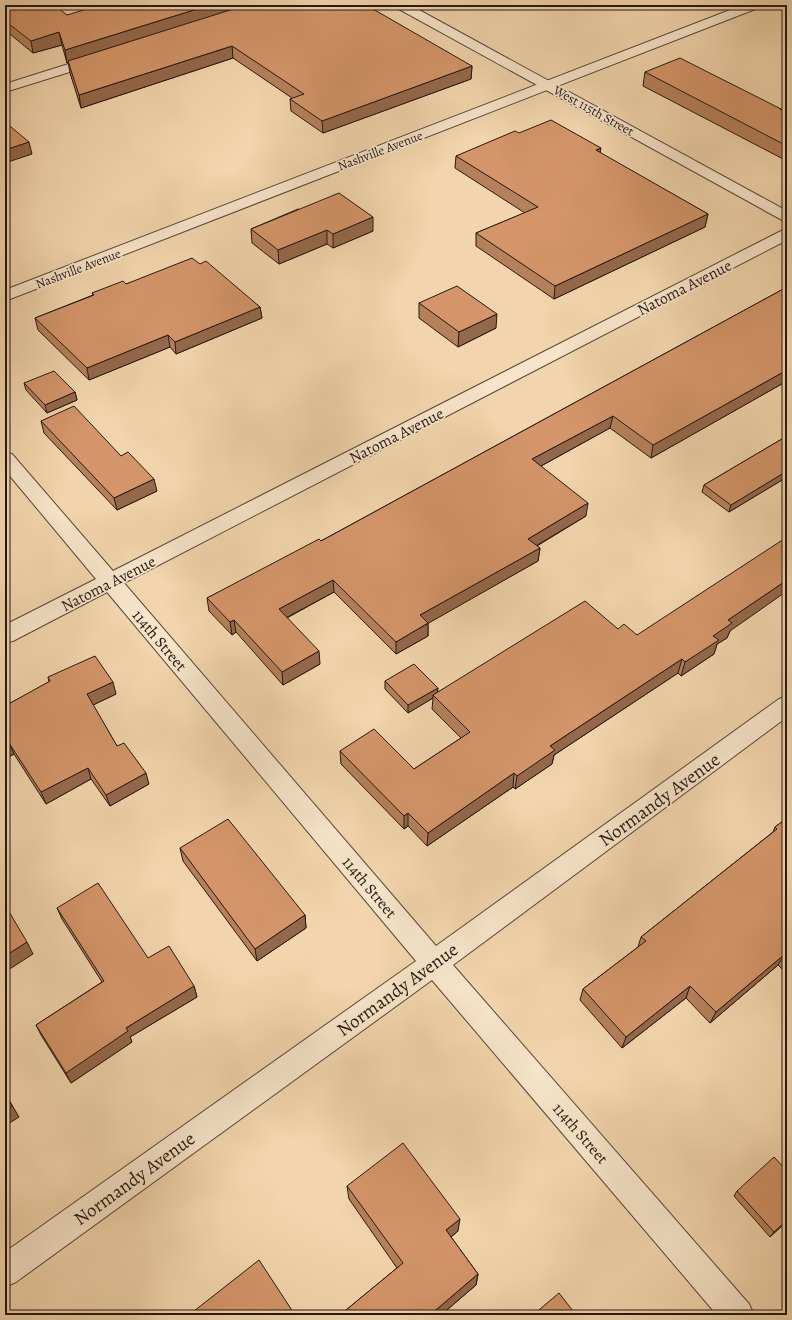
<svg xmlns="http://www.w3.org/2000/svg" width="792" height="1320" font-family="Alegreya,serif">
  <rect width="100%" height="100%" fill="#f2d5ac"/>
  <filter id="stains"><feTurbulence type="fractalNoise" baseFrequency=".005" numOctaves="4"/><feColorMatrix values="0 0 0 0 .2 0 0 0 0 .09 0 0 0 0 .02 0 0 0 .5 -.17"/></filter>
  <radialGradient id="worn" r=".72"><stop offset=".6" stop-color="#630" stop-opacity="0"/><stop offset="1" stop-color="#630" stop-opacity=".3"/></radialGradient>
  <g fill="none" stroke-linecap="round" stroke-linejoin="round">
    <defs>
      <path id="minor" d="M743,5H760L758,8L5,301V290Z
        M97,55L102,56L103,59L102,62L5,92V84Z
        M787,229V240L124,583L436,946L779,699L787,696V717L453,965L749,1304L754,1315H717L432,980L16,1282L5,1287V1252L416,961L107,592L13,641L5,643V625L96,579L5,470V452L12,454L113,571L781,231Z"/>
      <path id="tertiary" d="M395,5H410L787,211V222L782,220L397,8Z"/>
    </defs>
    <use href="#minor" stroke="#584738" stroke-width="2"/>
    <use href="#tertiary" stroke="#584738" stroke-width="2"/>
    <use href="#minor" fill="#f7e4c9" fill-rule="evenodd"/>
    <use href="#tertiary" fill="#f7e4c9" fill-rule="evenodd"/>
  </g>
  <path fill="#b5805a" stroke="#251811" d="M5,5L67,15L472,66L471,79L323,133L291,111L290,99L292,98L233,58L81,108L70,73L68,62L67,63L62,45L33,53L5,30Z
    M645,72L781,109V110L787,113V161L643,86Z
    M600,153L708,214L705,227L554,299L476,246V233L525,213L455,168L456,156Z
    M298,209L373,231L333,248L327,244L279,264L252,243L251,229Z
    M200,264L260,307L262,318L176,354L170,347L89,380L38,330L35,318L93,295L92,293Z
    M787,287V381L651,458L610,428L541,466L586,516L537,546L540,548L538,561L428,623V636L396,654L334,592L287,618L320,664L283,685L236,632L232,635L209,611L207,598L321,541Z
    M419,303L496,328L458,347L419,318Z
    M24,383L75,392L77,400L47,413L26,390Z
    M41,421L121,456L157,491L117,510L44,433Z
    M787,436V477L729,512L702,492L704,485Z
    M618,629L637,635L730,631L727,638L717,644L714,654L681,676L678,673L554,755L552,764L515,789L513,787L427,846L408,826L404,829L341,764L340,751L414,769L461,738L432,709L433,698L408,713L385,689V681L438,688L437,692Z
    M48,677L116,694L93,705L117,746L149,784L110,806L91,779L46,804L14,754L5,759V706L49,682Z
    M787,818V974L778,965L710,1023L686,998L622,1048L580,1000L583,989L638,947L641,937L773,832L775,827Z
    M180,848L305,915L306,928L257,961L183,861Z
    M57,908L148,958L194,986L197,997L130,1037L132,1042L71,1083L41,1035L36,1025L102,982L62,919Z
    M347,1186L458,1231L451,1237L478,1274L476,1285L441,1315H340L397,1268L349,1199Z
    M737,1191L787,1221L770,1237L734,1196Z"/>
  <path fill="#94684a" stroke="#251811" d="M210,5H249L67,63L65,50Z
    M59,32L62,45L33,53L31,41Z
    M232,46L233,58L81,108L79,95Z
    M472,66L471,79L323,133L322,121Z
    M29,142L32,154L5,163V150Z
    M601,148L599,160L596,150Z
    M708,214L705,227L554,299L555,286Z
    M373,217V231L333,248V234Z
    M327,230V244L279,264L278,250Z
    M260,307L262,318L176,354L175,342Z
    M497,314L496,328L458,347L459,332Z
    M168,335L170,347L89,380L87,368Z
    M787,370V381L651,458L653,445Z
    M75,392L77,400L47,413L45,405Z
    M613,416L610,428L530,472L532,459Z
    M787,471V477L729,512L731,505Z
    M154,479L157,491L117,510L114,498Z
    M588,503L586,516L527,551L528,539Z
    M540,548L538,561L420,628V615Z
    M333,580L334,592L280,621L279,609Z
    M787,580V591L730,631L727,638L717,644L714,654L681,676L685,662L713,636L728,620Z
    M234,620L236,632L232,635L230,622Z
    M428,623V636L396,654V642Z
    M319,651L320,664L283,685L282,672Z
    M682,659L678,673L554,755L552,764L515,789L517,776L550,746Z
    M113,682L116,694L91,706L87,694Z
    M438,688L437,695H433V698L408,713V705Z
    M9,743L14,754L5,759V745Z
    M88,768L91,779L46,804L41,792Z
    M146,773L149,784L110,806L106,795Z
    M514,773L513,787L427,846L428,833Z
    M408,813V826L404,829V816Z
    M305,915L306,928L257,961L255,949Z
    M27,942L33,954L5,972V956Z
    M785,954L778,965L710,1023L716,1012Z
    M194,986L197,997L130,1037L132,1042L71,1083L66,1073L126,1028Z
    M690,986L686,998L622,1048L626,1037Z
    M5,1093L19,1117L5,1126Z
    M460,1219L458,1231L445,1242L446,1230Z
    M787,1220V1221L770,1237L774,1232Z
    M478,1274L476,1285L441,1315H430Z"/>
  <path fill="#d39569" stroke="#251811" d="M5,5H54L67,15L100,5H210L65,50L59,32L31,41L5,21Z
    M246,5H366L472,66L322,121L290,99L304,94L232,46L79,95L68,61Z
    M680,58L781,109H780L787,113V146L645,72Z
    M551,120L601,148L596,150L708,214L555,286L476,233L538,207L456,156L515,131L519,133Z
    M5,122L29,142L5,150Z
    M339,193L373,217L333,234L327,230L278,250L251,229Z
    M192,258L200,264L206,261L260,307L175,342L168,335L87,368L35,318L94,295L92,293L123,281L126,284Z
    M457,286L497,314L459,332L419,303Z
    M787,287V370L653,445L613,416L532,459L588,503L528,539L540,548L420,615L428,623L396,642L333,580L279,609L319,651L282,672L234,620L230,622L207,598L319,539L321,541Z
    M54,371L75,392L45,405L24,383Z
    M74,406L121,456L128,452L154,479L114,498L41,421Z
    M787,436V471L731,505L704,485Z
    M787,537V580L728,620L732,623L713,636L719,640L685,662L682,659L550,746L555,750L517,776L514,773L428,833L408,813L404,816L340,751L374,729L414,769L470,732L433,695L585,601L618,629L624,624L637,635Z
    M95,656L113,682L87,694L117,746L124,743L146,773L106,795L88,768L41,792L9,743L5,745V706L50,681L48,677Z
    M414,664L438,688L408,705L385,681Z
    M787,818V956L785,954L716,1012L690,986L626,1037L583,989L646,941L641,937L777,829L775,827Z
    M228,819L305,915L255,949L180,848Z
    M98,883L148,958L169,946L194,986L126,1028L128,1031L66,1073L36,1025L104,981L57,908Z
    M5,905L27,942L5,956Z
    M5,1094L12,1106L5,1111Z
    M403,1143L460,1219L446,1230L478,1274L430,1315H340L403,1263L347,1186Z
    M774,1157L787,1171V1220L774,1232L737,1191Z
    M259,1260L295,1315H189Z
    M559,1293L576,1315H533Z"/>
  <g text-anchor="middle" stroke-width="3.5" stroke-linejoin="round" paint-order="stroke">
    <g font-size="13" fill="#251811" stroke="#f7e4c9">
      <text transform="translate(594 110) rotate(29)" y="5">West 115th Street</text>
      <text transform="translate(380 150) rotate(-21)" y="5">Nashville Avenue</text>
      <text transform="translate(78 268) rotate(-21)" y="5">Nashville Avenue</text>
    </g>
    <g font-size="16" fill="#251811" stroke="#f7e4c9">
      <text transform="translate(684 287) rotate(-27)" y="6">Natoma Avenue</text>
      <text transform="translate(396 435) rotate(-27)" y="6">Natoma Avenue</text>
      <text transform="translate(108 583) rotate(-27)" y="6">Natoma Avenue</text>
      <text transform="translate(160 640) rotate(50)" y="6">114th Street</text>
      <text transform="translate(370 887) rotate(50)" y="6">114th Street</text>
      <text transform="translate(581 1133) rotate(49)" y="6">114th Street</text>
    </g>
    <g font-size="19" fill="#251811" stroke="#f7e4c9">
      <text transform="translate(659 799) rotate(-36)" y="7">Normandy Avenue</text>
      <text transform="translate(397 989) rotate(-36)" y="7">Normandy Avenue</text>
      <text transform="translate(134 1178) rotate(-36)" y="7">Normandy Avenue</text>
    </g>
  </g>
  <rect width="792" height="1320" fill="none" stroke="#f2d5ac" stroke-width="20"/>
  <rect x="6" y="6" width="780" height="1308" fill="none" stroke="#251811" stroke-width="2"/>
  <rect x="10" y="10" width="772" height="1300" fill="none" stroke="#251811"/>
  <rect width="100%" height="100%" filter="url(#stains)"/>
  <rect width="100%" height="100%" fill="url(#worn)"/>
</svg>
